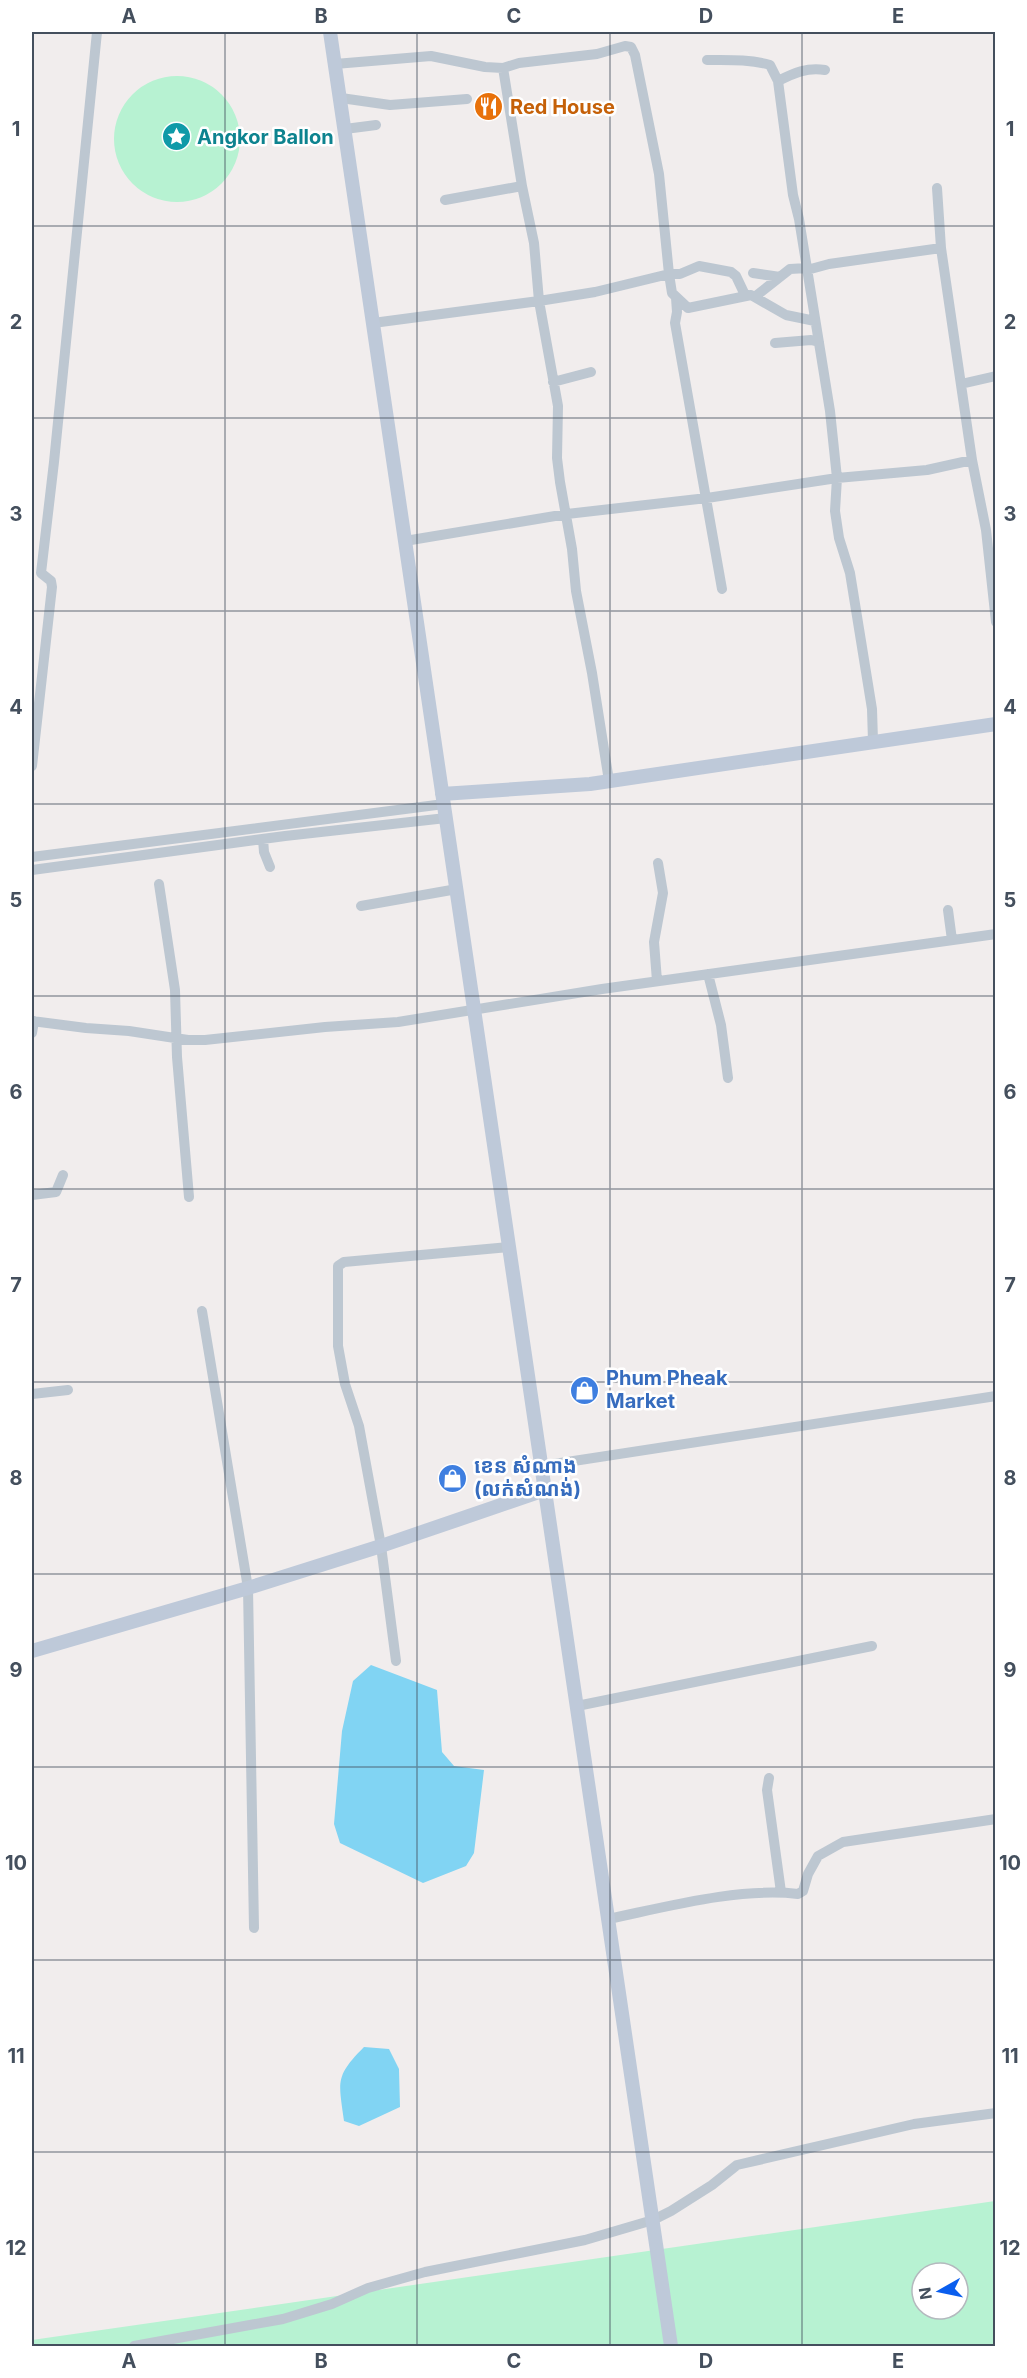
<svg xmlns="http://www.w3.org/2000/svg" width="1027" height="2378" font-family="Inter,'Noto Sans Khmer',sans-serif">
  <rect width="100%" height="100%" fill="#f1eded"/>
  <path fill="#b7f2d2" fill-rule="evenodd" d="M114 139a63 63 0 1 1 126 0a63 63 0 1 1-126 0Z
    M995,2201V2346H32V2340ZM922,2273H958V2309H922Z"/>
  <path fill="#81d4f3" d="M371,1665L437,1690L442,1752L454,1766L484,1770L474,1853L466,1866L423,1883L340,1843L334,1824L342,1731L353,1681Z
    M364,2047L389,2049L399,2069L400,2107L359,2126L344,2121C339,2082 334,2077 364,2047Z"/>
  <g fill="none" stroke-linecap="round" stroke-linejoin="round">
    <path stroke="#bdc7d1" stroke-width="10" d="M707,60C728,60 750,59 770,65L778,81L793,195L799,219L830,411L837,478L835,511L839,538L850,573L872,709L873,741
      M335,64L431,56L485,67L503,68L519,63L597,54L625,46L631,47L635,55L659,174L669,274L595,292L539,301L558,406L557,458L560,482L572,549L576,591L592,673L609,781
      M503,68L522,186
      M778,81C794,73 807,67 825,70
      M341,98L390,105L467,99
      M345,129L376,125
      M937,188L941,248L972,460L986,530L996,622
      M807,270L829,264L941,248
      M753,273L780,277
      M745,295L736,276L731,272L699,266L680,274H669L672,293L688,308L751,295L786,315L815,321
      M756,296L790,269L807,268
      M676,298L677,312L675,323L722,589
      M373,323L539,301L534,243L522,186L445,200
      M775,343L811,340L819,342
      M553,382L591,372
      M961,384L996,376
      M405,541L567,514L707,498L837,478L927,470L972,460
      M32,766L52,587L51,581L41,573L54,462L97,32
      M263,839L264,852L270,867
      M32,857L444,804
      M32,870L285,836L446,818
      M159,884L175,990L177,1057L189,1197
      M361,906L457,889
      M948,910L952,940
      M708,974L721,1025L728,1078
      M657,981L654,942L663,893L658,863
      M32,1021L86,1028L129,1031L188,1040H205L325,1027L398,1022L602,989L996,934
      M32,1033L34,1021
      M32,1195L56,1192L63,1175
      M202,1311L248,1588L254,1928
      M32,1394L68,1390
      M541,1466L996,1396
      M396,1661L381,1546L359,1426L345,1384L338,1346V1266L344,1262L509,1247
      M577,1706L872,1646
      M769,1778L767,1790L781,1892
      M608,1919C666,1907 740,1887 798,1894L803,1891L808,1874L818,1856L843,1842L996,1819
      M134,2346L283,2319L332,2304L368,2288L425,2272L585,2240L653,2220L671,2211L712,2185L737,2165L914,2124L996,2113"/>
    <path stroke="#bec9d9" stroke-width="14" d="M330,32L671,2346
      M442,794L590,784L996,724
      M32,1651L248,1588L381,1546L545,1490"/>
  </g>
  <path fill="none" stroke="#444f5d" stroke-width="1.5" stroke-opacity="0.55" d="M225,32V2346M417,32V2346M610,32V2346M802,32V2346M32,226H996M32,418H996M32,611H996M32,804H996M32,996H996M32,1189H996M32,1382H996M32,1574H996M32,1767H996M32,1960H996M32,2152H996"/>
  <defs>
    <symbol id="restaurant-disc" viewBox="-11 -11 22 22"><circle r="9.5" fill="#e8710a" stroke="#fff"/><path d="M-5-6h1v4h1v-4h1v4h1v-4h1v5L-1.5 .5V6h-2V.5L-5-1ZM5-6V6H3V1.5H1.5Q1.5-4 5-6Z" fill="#fff"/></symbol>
    <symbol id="sight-disc" viewBox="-11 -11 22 22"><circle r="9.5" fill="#0f9aa8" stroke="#fff"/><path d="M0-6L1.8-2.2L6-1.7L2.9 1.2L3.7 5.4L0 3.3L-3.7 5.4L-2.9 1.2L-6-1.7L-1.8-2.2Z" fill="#fff"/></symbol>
    <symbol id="shop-disc" viewBox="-11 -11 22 22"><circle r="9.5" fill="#3f7fe0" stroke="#fff"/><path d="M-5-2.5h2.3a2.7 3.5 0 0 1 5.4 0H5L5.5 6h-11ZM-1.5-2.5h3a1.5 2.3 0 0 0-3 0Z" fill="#fff"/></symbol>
  </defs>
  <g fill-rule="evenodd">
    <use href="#restaurant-disc" x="472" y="90" width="33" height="33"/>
    <use href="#sight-disc" x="160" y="120" width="33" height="33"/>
    <use href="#shop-disc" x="568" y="1374" width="33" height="33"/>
    <use href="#shop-disc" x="436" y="1462" width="33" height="33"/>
  </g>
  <g text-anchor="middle" stroke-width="5" stroke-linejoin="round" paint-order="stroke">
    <g font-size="20" font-weight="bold" fill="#c56008" stroke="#fff" text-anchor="start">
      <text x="510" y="114">Red House</text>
    </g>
    <g font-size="20" font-weight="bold" fill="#0d838f" stroke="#fff" text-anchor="start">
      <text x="197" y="144">Angkor Ballon</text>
    </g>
    <g font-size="20" font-weight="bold" fill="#366cbe" stroke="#fff" text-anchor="start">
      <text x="606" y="1385">Phum Pheak<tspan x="606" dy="23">Market</tspan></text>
      <text x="474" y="1473">ខេន សំណាង<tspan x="474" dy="23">(លក់សំណង់)</tspan></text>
    </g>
  </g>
  <rect width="1027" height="2378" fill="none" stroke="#ffffff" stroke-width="66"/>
  <g transform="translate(940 2291) rotate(261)"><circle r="28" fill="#ffffff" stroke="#b4b9be" stroke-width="1.5"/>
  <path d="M0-4.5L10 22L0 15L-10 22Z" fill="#0a5eee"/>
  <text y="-9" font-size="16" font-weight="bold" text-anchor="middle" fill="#444f5d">N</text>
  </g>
  <rect x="33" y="33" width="961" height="2312" fill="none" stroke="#444f5d" stroke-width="2"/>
  <g font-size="20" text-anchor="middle" font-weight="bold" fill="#444f5d">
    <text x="129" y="23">A</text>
    <text x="321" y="23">B</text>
    <text x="514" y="23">C</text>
    <text x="706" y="23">D</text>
    <text x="898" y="23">E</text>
    <text x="16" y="136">1</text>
    <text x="1010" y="136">1</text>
    <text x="16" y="329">2</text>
    <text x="1010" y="329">2</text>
    <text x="16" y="521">3</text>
    <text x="1010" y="521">3</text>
    <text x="16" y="714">4</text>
    <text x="1010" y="714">4</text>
    <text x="16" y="907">5</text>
    <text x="1010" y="907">5</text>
    <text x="16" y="1099">6</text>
    <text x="1010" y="1099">6</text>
    <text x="16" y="1292">7</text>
    <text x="1010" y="1292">7</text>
    <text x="16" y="1485">8</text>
    <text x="1010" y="1485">8</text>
    <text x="16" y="1677">9</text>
    <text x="1010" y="1677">9</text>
    <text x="16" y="1870">10</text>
    <text x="1010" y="1870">10</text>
    <text x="16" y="2063">11</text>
    <text x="1010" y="2063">11</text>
    <text x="16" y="2255">12</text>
    <text x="1010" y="2255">12</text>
    <text x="129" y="2368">A</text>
    <text x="321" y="2368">B</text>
    <text x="514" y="2368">C</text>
    <text x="706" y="2368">D</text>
    <text x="898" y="2368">E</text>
  </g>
</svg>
